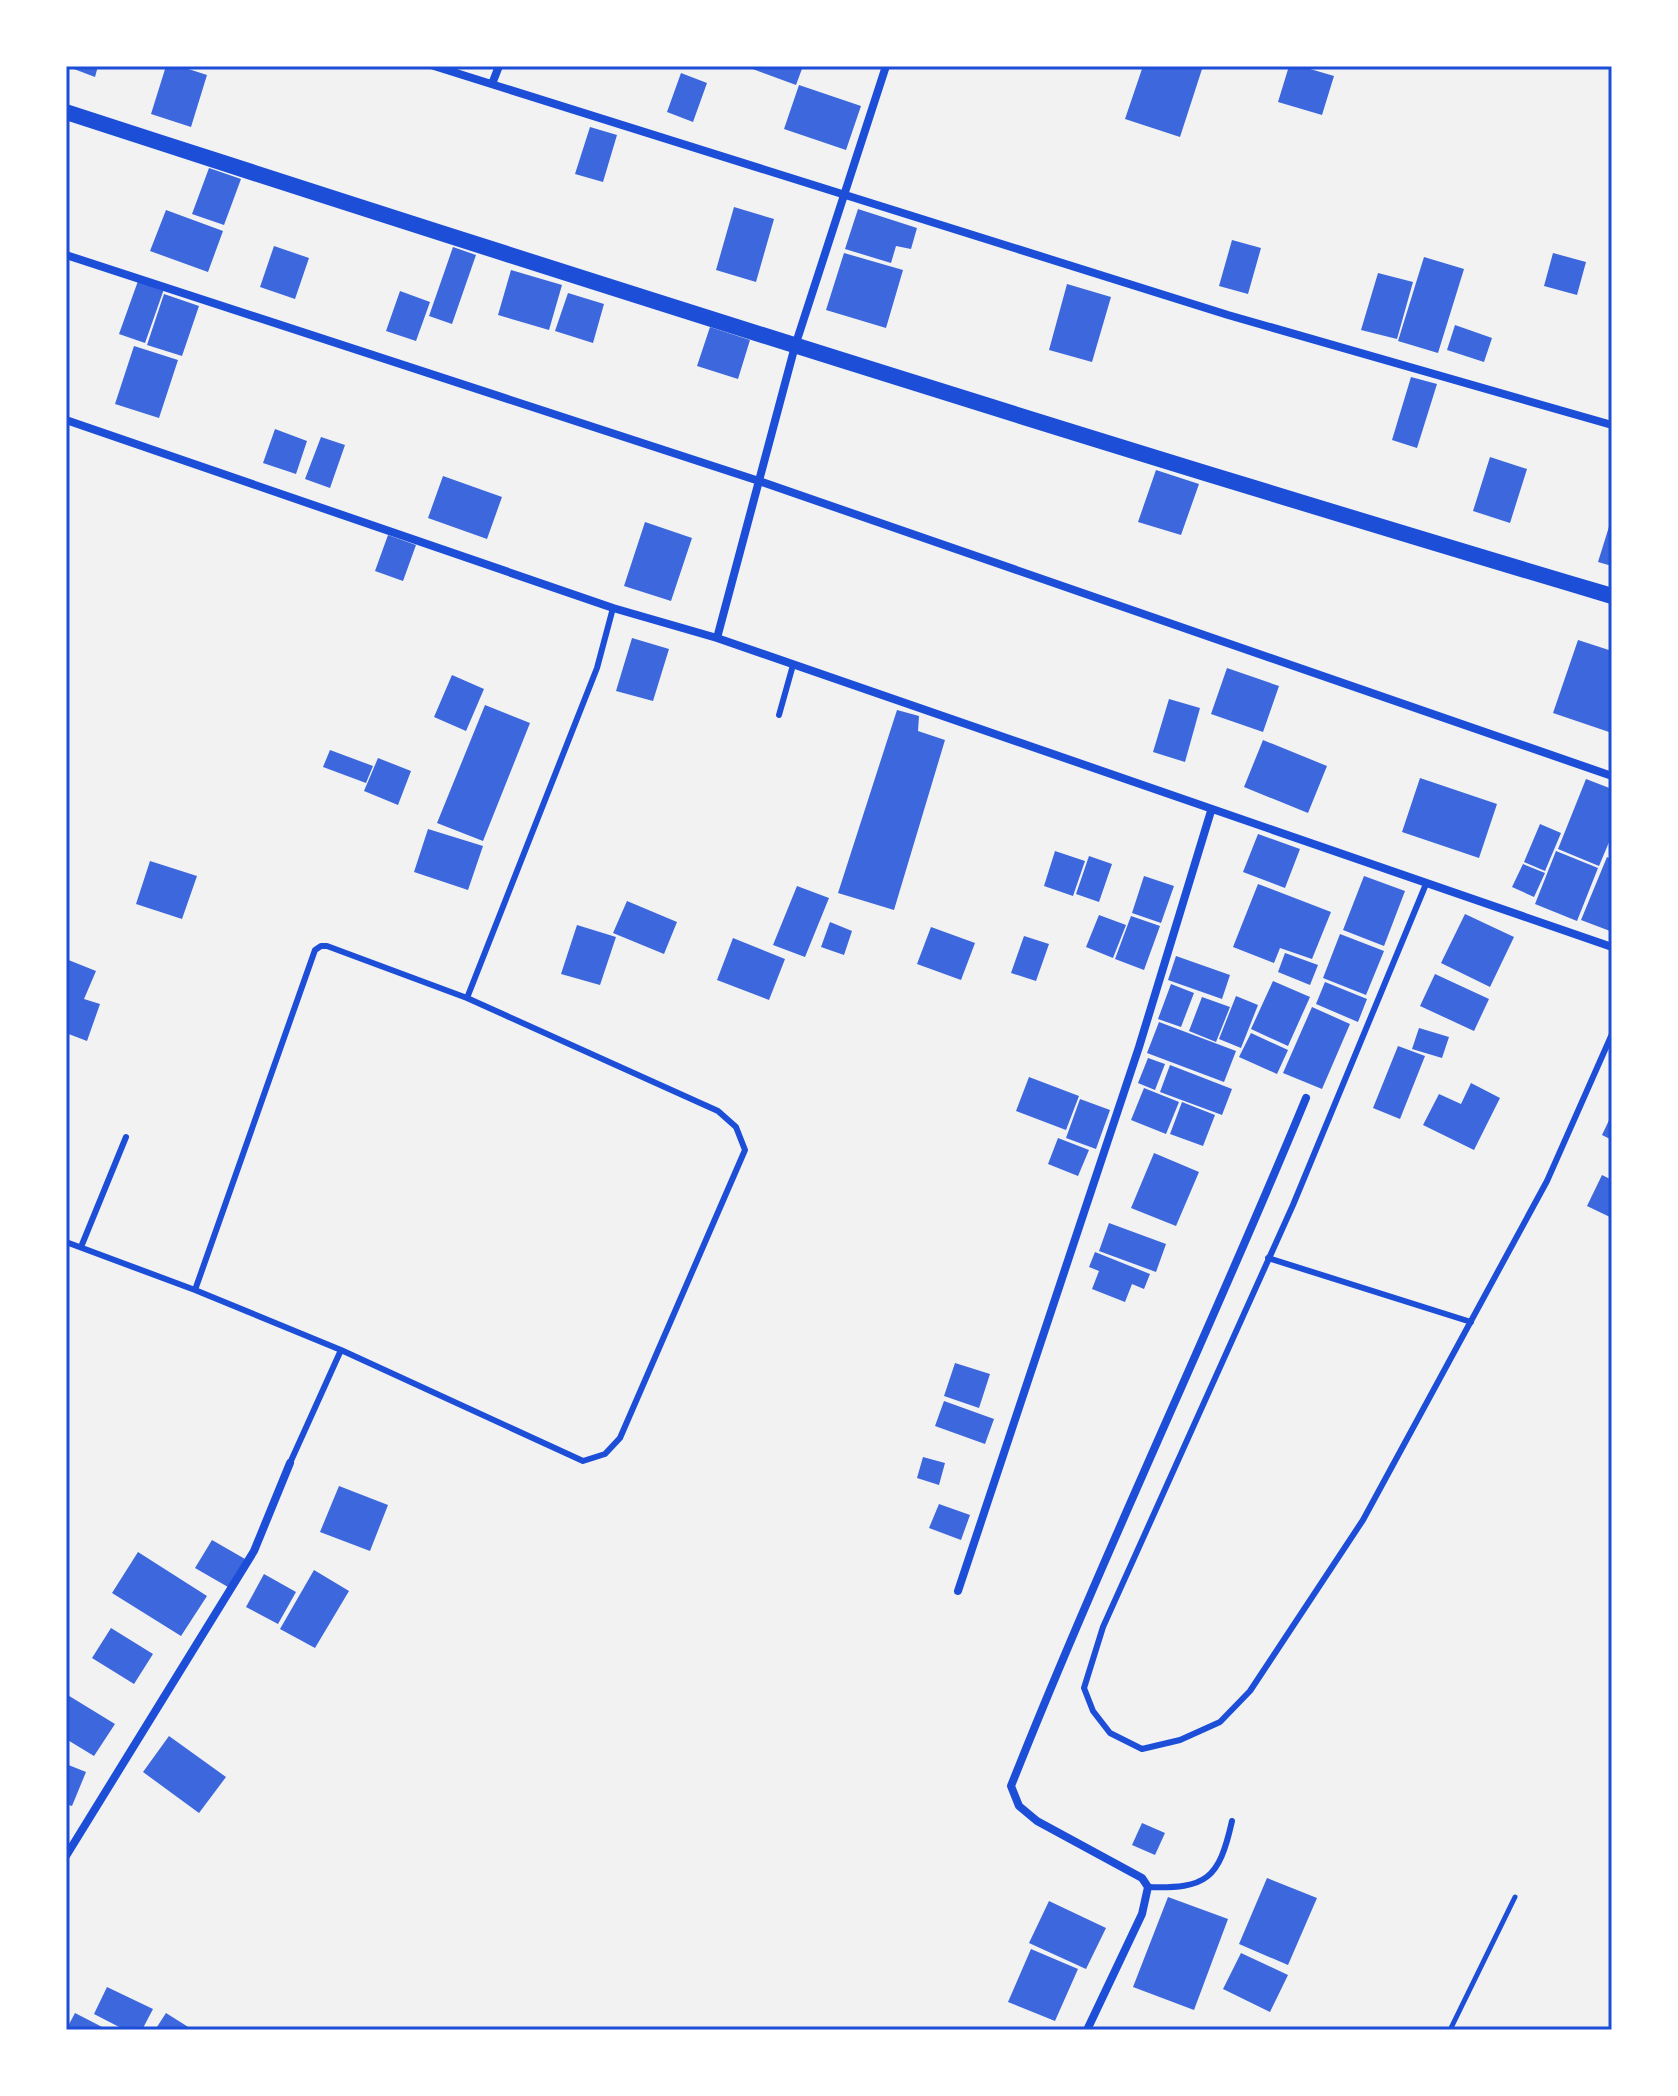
<svg xmlns="http://www.w3.org/2000/svg" width="1678" height="2096" font-family="'Alegreya Sans',sans-serif">
  <rect width="100%" height="100%" fill="#f2f2f2"/>
  <path fill="#3d67dc" d="M66,66H98L95,77Z
    M166,66H179L207,75L191,127L151,114Z
    M751,66H803L796,85L750,68Z
    M1143,66H1203L1180,137L1125,119Z
    M1289,66H1300L1334,76L1322,115L1278,102Z
    M681,73L707,83L693,122L667,112Z
    M799,85L861,106L846,150L784,129Z
    M590,127L617,135L603,182L575,174Z
    M209,168L241,179L224,225L192,214Z
    M734,207L774,219L756,282L716,270Z
    M858,209L917,228L911,249L896,246L891,263L845,249Z
    M166,210L223,231L208,272L150,251Z
    M1232,240L1261,248L1248,294L1219,286Z
    M274,246L309,258L295,299L260,287Z
    M453,247L476,255L452,324L429,316Z
    M844,253L903,270L886,328L826,310Z
    M1553,253L1586,262L1577,295L1544,286Z
    M1424,257L1464,269L1438,353L1398,341Z
    M511,270L562,285L549,330L498,315Z
    M1378,273L1413,282L1397,339L1361,330Z
    M138,281L164,289L145,343L119,334Z
    M1067,284L1111,297L1092,362L1049,350Z
    M400,291L430,302L416,341L386,331Z
    M568,293L604,304L593,343L555,331Z
    M164,294L199,306L182,356L147,345Z
    M1455,325L1492,338L1484,362L1447,350Z
    M710,327L750,340L738,379L697,366Z
    M134,346L178,360L159,418L115,404Z
    M1411,377L1437,384L1417,448L1392,440Z
    M275,429L307,441L296,474L263,463Z
    M321,437L345,445L330,488L305,479Z
    M1490,457L1527,469L1510,523L1473,511Z
    M1156,470L1199,484L1181,535L1138,522Z
    M443,476L502,497L487,539L428,518Z
    M1612,517V566L1598,562Z
    M645,522L692,538L671,601L624,586Z
    M388,535L416,545L403,581L375,571Z
    M632,638L669,649L653,701L616,691Z
    M1578,640L1612,651V733L1553,713Z
    M1227,668L1279,686L1263,732L1211,714Z
    M452,675L484,689L466,731L434,717Z
    M1169,699L1200,708L1185,762L1153,752Z
    M485,705L530,723L483,841L437,823Z
    M897,710L919,716L918,731L945,740L894,910L838,893Z
    M1263,740L1327,766L1308,813L1244,787Z
    M330,750L373,766L366,783L323,767Z
    M378,758L411,771L398,805L364,791Z
    M1420,778L1497,804L1479,858L1402,832Z
    M1586,779L1612,789V835L1599,866L1558,849Z
    M1540,824L1561,833L1545,871L1524,862Z
    M428,829L483,846L468,890L414,872Z
    M1258,834L1300,849L1285,888L1243,872Z
    M1055,851L1085,861L1073,896L1044,886Z
    M1556,851L1598,868L1577,921L1535,904Z
    M1089,856L1112,864L1099,902L1076,894Z
    M1607,857L1612,859L1610,931L1581,920Z
    M150,861L197,876L182,919L136,904Z
    M1523,864L1545,873L1534,897L1512,887Z
    M1144,876L1174,886L1161,923L1132,913Z
    M1364,876L1405,891L1384,946L1343,930Z
    M1258,884L1331,912L1312,959L1280,948L1274,963L1233,947Z
    M797,886L829,898L805,957L773,945Z
    M627,901L677,922L664,954L613,933Z
    M1465,914L1514,937L1490,987L1441,963Z
    M1099,915L1126,925L1113,958L1086,947Z
    M1131,916L1160,926L1144,970L1115,959Z
    M830,922L852,931L844,955L821,947Z
    M577,925L616,937L600,985L561,974Z
    M931,927L975,943L961,980L917,964Z
    M1340,934L1384,951L1366,995L1323,978Z
    M1024,936L1049,944L1036,981L1011,973Z
    M733,938L785,959L769,1000L717,980Z
    M1285,953L1318,965L1310,985L1278,972Z
    M1176,956L1230,975L1222,999L1168,980Z
    M66,959L96,971L84,999L100,1004L87,1041L66,1033Z
    M1435,974L1489,999L1474,1031L1420,1006Z
    M1273,981L1310,997L1288,1046L1251,1029Z
    M1325,982L1367,999L1358,1022L1316,1004Z
    M1171,984L1194,993L1181,1027L1158,1019Z
    M1236,996L1258,1005L1241,1048L1219,1039Z
    M1202,997L1230,1007L1216,1042L1189,1031Z
    M1312,1007L1350,1024L1322,1089L1283,1073Z
    M1159,1022L1236,1051L1224,1082L1147,1053Z
    M1419,1028L1449,1037L1442,1058L1412,1049Z
    M1251,1033L1288,1050L1277,1074L1239,1057Z
    M1398,1046L1425,1056L1400,1119L1373,1108Z
    M1148,1058L1165,1064L1155,1090L1138,1083Z
    M1170,1065L1232,1089L1222,1115L1160,1092Z
    M1029,1077L1079,1096L1066,1130L1016,1111Z
    M1471,1083L1500,1098L1474,1150L1423,1125L1439,1094L1461,1104Z
    M1144,1088L1179,1102L1166,1134L1131,1120Z
    M1080,1099L1110,1110L1096,1149L1066,1138Z
    M1182,1102L1215,1115L1203,1146L1170,1134Z
    M1612,1114V1140L1602,1135Z
    M1058,1138L1089,1150L1078,1176L1048,1164Z
    M1154,1153L1199,1172L1176,1226L1131,1208Z
    M1602,1175L1612,1180V1218L1587,1206Z
    M1109,1223L1166,1244L1156,1272L1099,1251Z
    M1095,1252L1150,1274L1144,1289L1132,1284L1125,1302L1092,1289L1099,1271L1089,1267Z
    M955,1363L990,1374L979,1408L944,1396Z
    M944,1401L994,1419L985,1444L935,1426Z
    M923,1457L945,1463L939,1485L917,1478Z
    M339,1486L388,1505L370,1551L320,1532Z
    M939,1504L970,1515L961,1540L929,1528Z
    M212,1540L245,1559L228,1587L195,1568Z
    M138,1552L207,1596L181,1636L112,1593Z
    M314,1570L349,1591L315,1648L280,1629Z
    M264,1574L296,1592L278,1624L246,1607Z
    M111,1628L153,1654L134,1684L92,1658Z
    M66,1694L115,1724L94,1756L66,1739Z
    M169,1736L226,1777L199,1813L143,1772Z
    M66,1764L86,1772L72,1806L66,1804Z
    M1142,1823L1165,1833L1155,1855L1132,1845Z
    M1267,1878L1317,1898L1288,1965L1239,1944Z
    M1168,1897L1228,1919L1194,2010L1133,1987Z
    M1049,1901L1106,1928L1086,1969L1029,1943Z
    M1031,1949L1078,1969L1055,2021L1008,2002Z
    M1241,1953L1288,1975L1270,2012L1223,1989Z
    M107,1987L153,2009L142,2030H125L94,2014Z
    M75,2013L108,2030H66Z
    M166,2013L193,2030H155Z"/>
  <g fill="none" stroke-linecap="round" stroke-linejoin="round">
    <path stroke="#1d4ed8" stroke-width="5" d="M1450,2030L1515,1897"/>
    <path stroke="#1d4ed8" stroke-width="6" d="M779,715L793,665
      M1426,884L1293,1205L1103,1627L1084,1688L1093,1711L1110,1733L1142,1749L1180,1740L1220,1722L1250,1691L1363,1520L1547,1181L1612,1034
      M321,946H327L467,998L718,1111L736,1127L745,1150L620,1438L605,1454L583,1461L341,1350L195,1290L315,950Z
      M467,998L597,668L613,608
      M66,1242L195,1290
      M81,1247L126,1137
      M1268,1258L1471,1322
      M290,1463L341,1350
      M1148,1887C1207,1889 1219,1879 1232,1821"/>
    <path stroke="#1d4ed8" stroke-width="8" d="M434,66L1228,315L1612,425
      M492,84L499,66
      M66,255L759,481L1612,776
      M66,420L613,608L717,638L1612,947
      M717,638L795,346L886,66
      M958,1591L1139,1047L1211,811
      M66,1856L254,1551L290,1463
      M1087,2030L1142,1914L1148,1887L1142,1878L1037,1821L1019,1806L1011,1786C1103,1554 1211,1329 1306,1098"/>
    <path stroke="#1d4ed8" stroke-width="16" d="M66,112C580,279 1094,442 1612,596"/>
  </g>
  <rect width="1678" height="2096" fill="none" stroke="#ffffff" stroke-width="136"/>
  <rect x="68" y="68" width="1542" height="1960" fill="none" stroke="#1d4ed8" stroke-width="3"/>
</svg>
